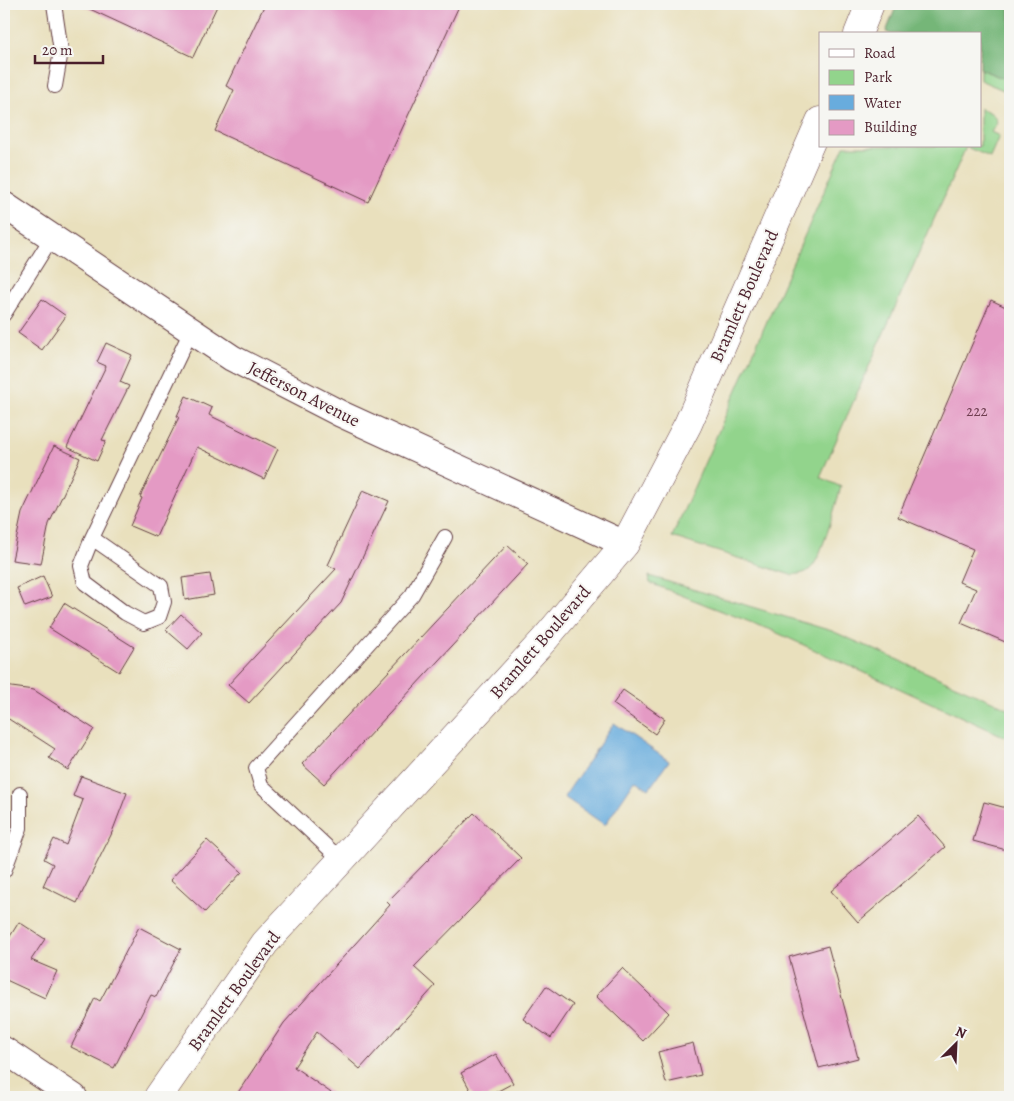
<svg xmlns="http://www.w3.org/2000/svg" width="1014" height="1101" font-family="Alegreya,serif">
  <rect width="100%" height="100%" fill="#f6f6f2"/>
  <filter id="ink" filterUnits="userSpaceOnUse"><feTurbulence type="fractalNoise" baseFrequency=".02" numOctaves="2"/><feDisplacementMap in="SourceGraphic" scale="10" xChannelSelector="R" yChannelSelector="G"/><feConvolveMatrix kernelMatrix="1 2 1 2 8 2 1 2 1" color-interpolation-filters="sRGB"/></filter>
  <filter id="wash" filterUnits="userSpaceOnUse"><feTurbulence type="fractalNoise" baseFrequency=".0096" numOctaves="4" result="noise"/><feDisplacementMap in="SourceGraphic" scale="20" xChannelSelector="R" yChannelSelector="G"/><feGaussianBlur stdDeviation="1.12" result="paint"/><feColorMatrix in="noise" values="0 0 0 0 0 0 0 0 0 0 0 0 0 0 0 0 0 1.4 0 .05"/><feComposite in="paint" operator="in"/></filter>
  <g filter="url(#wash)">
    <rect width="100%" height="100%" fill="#e9e0bd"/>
    <path fill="#92d48c" stroke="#6e7a5c" d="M980,69L1010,81V93L980,80Z
      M980,108C989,112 995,113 997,123L991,132L999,136L990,157L966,147L820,477L841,487C836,503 821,561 810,569C805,574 798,574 791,575L672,537L844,146H980Z
      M649,576L832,631L1010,709V739L773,631L650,583Z"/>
    <path fill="#75b678" stroke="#606a52" d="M897,4H1010V81L980,69V34H891L886,32Z"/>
    <path fill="#68acdd" stroke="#596684" d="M614,723L669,761L649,789L635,780L605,825L564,797Z"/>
    <g id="blocks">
      <path fill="#e49ac4" d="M79,4H218L193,57Z
        M265,4H460L368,202L215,131L234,90L226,86Z
        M42,299L66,316L42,350L18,333Z
        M991,300L1010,309V644L961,623L976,589L959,582L973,549L898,517Z
        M106,343L132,355L120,382L129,386L102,440L106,441L97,461L67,447L106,366L97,362Z
        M186,396L212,408L209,415L278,449L264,479L197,447L156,537L130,526L142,498L140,497L179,417L177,416Z
        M54,446L80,458L49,524L41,564L12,560L22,513Z
        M363,490L389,501L341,603L249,703L228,685L336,569L328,565Z
        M507,545L528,564L324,784L302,764Z
        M210,574L214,595L185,600L182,578Z
        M43,576L52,597L25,607L17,588Z
        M64,603L134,647L119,672L49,628Z
        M181,614L202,633L188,649L166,630Z
        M4,686L34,690L94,729L68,770L49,758L55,749L4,716Z
        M623,690L665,719L655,734L613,704Z
        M81,776L127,793L111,835L77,903L43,886L53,864L44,859L54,839L66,845L83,800L73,796Z
        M984,802L1010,809V851L973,841Z
        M474,813L521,858L414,967L435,986L360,1069L317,1032L294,1067L337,1097H235L284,1023L390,905L387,902Z
        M918,816L945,847L858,922L831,891Z
        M207,840L242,872L205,912L170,880Z
        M19,922L45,939L31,960L57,971L45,998L4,979V946Z
        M139,927L181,949L156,997L151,995L114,1068L71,1047L95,998L100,1001Z
        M828,946L858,1058L819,1068L789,957Z
        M622,968L669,1013L643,1041L596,996Z
        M546,986L573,1005L551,1038L523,1019Z
        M693,1043L701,1075L666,1083L658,1052Z
        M496,1054L513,1083L487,1097H474L461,1073Z"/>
    </g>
  </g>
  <g filter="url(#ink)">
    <use href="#blocks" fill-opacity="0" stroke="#623c41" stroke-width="1"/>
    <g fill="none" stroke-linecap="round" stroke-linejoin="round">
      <defs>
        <path id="lane" d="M54,4L61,51L55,86
          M4,314L52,237
          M92,538L161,586L164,602L159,617L144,623L125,613L85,583L81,566L92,538L191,331
          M341,860L261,785L256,768L412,595L445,537
          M4,871L20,828V794"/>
        <path id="street" d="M4,205L232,358L341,414L625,544
          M4,1050L74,1097"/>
        <path id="secondary" d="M858,34L870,4
          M158,1097L265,943L544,640L625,544L688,424L820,121"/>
      </defs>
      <use href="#lane" stroke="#623c41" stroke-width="16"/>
      <use href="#street" stroke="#623c41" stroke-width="28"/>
      <use href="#secondary" stroke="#623c41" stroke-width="29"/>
      <use href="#lane" stroke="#fff" stroke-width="14"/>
      <use href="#street" stroke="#fff" stroke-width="26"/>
      <use href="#secondary" stroke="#fff" stroke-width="28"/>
    </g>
  </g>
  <g text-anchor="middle" stroke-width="4" stroke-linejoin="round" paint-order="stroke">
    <g font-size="15" fill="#703e51">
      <text x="977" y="416">222</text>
    </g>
    <g font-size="18" fill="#4a1f2b" stroke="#f6f6f2">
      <text transform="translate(744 296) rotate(-66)" y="6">Bramlett Boulevard</text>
      <text transform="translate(304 394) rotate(27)" y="6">Jefferson Avenue</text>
      <text transform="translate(540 642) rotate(-49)" y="6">Bramlett Boulevard</text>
      <text transform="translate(234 991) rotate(-54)" y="6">Bramlett Boulevard</text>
    </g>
  </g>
  <rect width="1014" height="1101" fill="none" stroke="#f6f6f2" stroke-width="20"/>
  <rect x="819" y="32" width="162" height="115" fill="#f6f6f2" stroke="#b1a0a2"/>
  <rect x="829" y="49" width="25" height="8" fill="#ffffff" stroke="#b1a0a2"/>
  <text x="864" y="58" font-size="15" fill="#4a1f2b">Road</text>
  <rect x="829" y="70" width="25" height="15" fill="#92d48c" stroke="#b1a0a2"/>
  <text x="864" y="82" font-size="15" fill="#4a1f2b">Park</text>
  <rect x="829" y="95" width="25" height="15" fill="#68acdd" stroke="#b1a0a2"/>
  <text x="864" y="108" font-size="15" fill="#4a1f2b">Water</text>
  <rect x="829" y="120" width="25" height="15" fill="#e49ac4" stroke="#b1a0a2"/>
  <text x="864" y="132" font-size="15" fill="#4a1f2b">Building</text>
  <g transform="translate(956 1044) rotate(24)" stroke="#f6f6f2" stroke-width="4" paint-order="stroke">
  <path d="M0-4L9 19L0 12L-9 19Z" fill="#4a1f2b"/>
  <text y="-8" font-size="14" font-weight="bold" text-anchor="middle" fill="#4a1f2b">N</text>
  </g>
  <path d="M35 55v8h68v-8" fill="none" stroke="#4a1f2b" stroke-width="2.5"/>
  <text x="42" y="55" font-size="15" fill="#4a1f2b" stroke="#f6f6f2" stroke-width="4" paint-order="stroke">20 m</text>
</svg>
